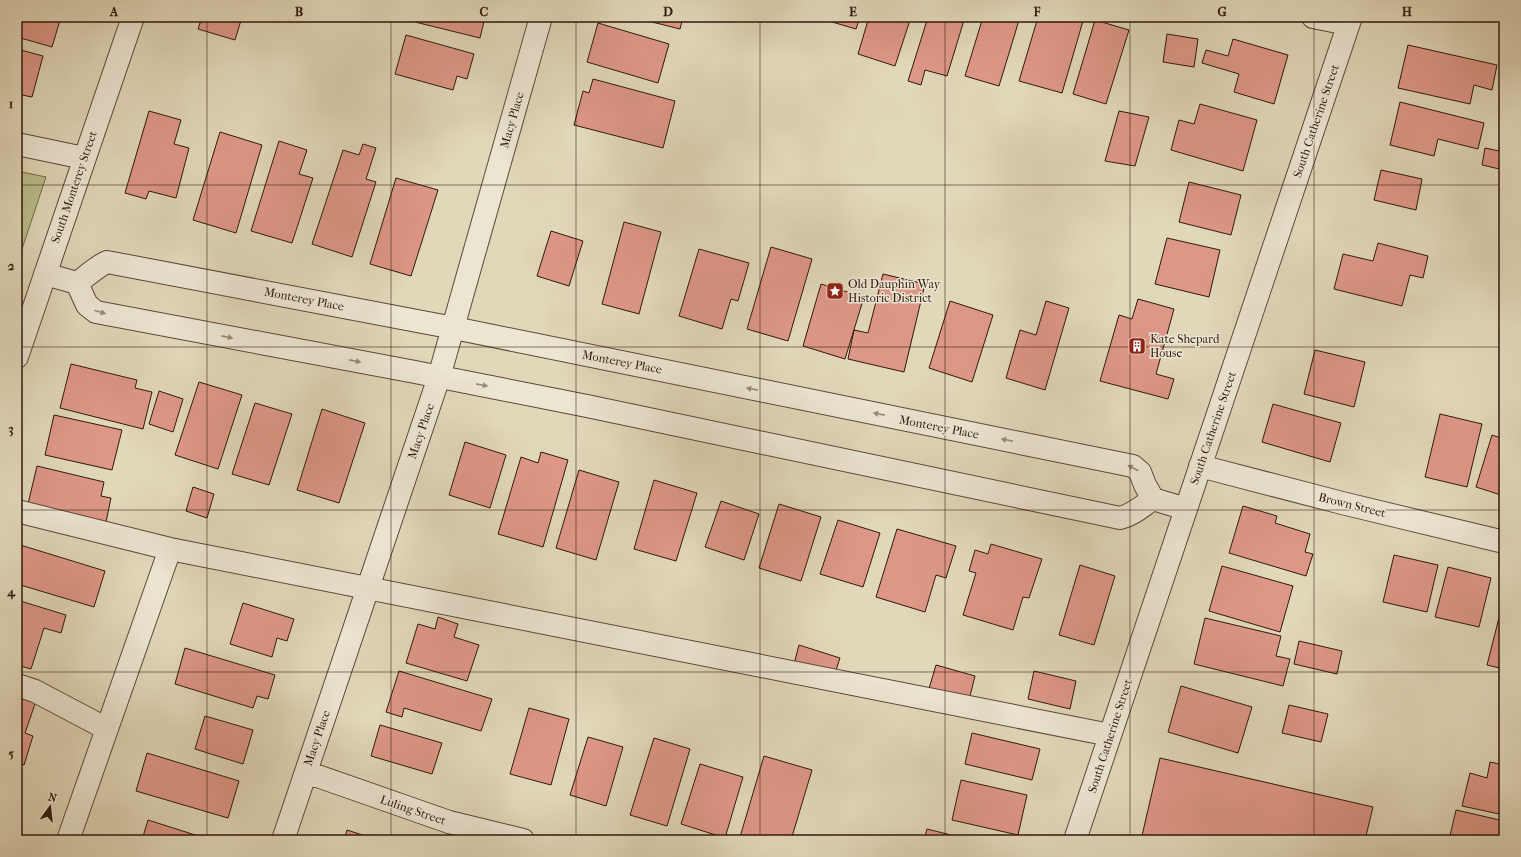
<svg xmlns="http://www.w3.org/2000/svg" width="1521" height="857" font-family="'IM FELL French Canon',serif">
  <rect width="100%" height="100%" fill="#e1d7b9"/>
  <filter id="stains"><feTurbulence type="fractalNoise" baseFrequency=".005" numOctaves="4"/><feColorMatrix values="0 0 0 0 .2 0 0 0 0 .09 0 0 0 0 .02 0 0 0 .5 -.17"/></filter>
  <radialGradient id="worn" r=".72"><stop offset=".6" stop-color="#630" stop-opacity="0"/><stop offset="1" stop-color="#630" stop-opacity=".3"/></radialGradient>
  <path fill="#b9bc8b" stroke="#746a4c" d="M17,171L46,177L17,264Z"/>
  <path fill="#dd9787" stroke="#2f180d" d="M17,17H61L52,47L17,37Z
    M202,17H242L235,40L198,29Z
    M417,17H485L480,38L415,22Z
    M632,17H683L680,29Z
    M778,17H788L787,20Z
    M815,17H860L856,29Z
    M869,17H911L895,66L858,54Z
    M928,17H965L947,76L925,70L921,85L908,81Z
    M983,17H1020L999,86L965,76Z
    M1038,17H1068L1083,21L1062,93L1019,81Z
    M1095,20L1129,30L1106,104L1073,94Z
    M598,23L669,44L658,83L587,62Z
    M1167,34L1198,39L1194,67L1163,62Z
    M406,35L474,54L467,79L457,76L453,90L395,74Z
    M1233,39L1288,55L1274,104L1234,92L1239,74L1202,63L1206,50L1228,56Z
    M1408,45L1497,65L1492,90L1474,85L1470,104L1398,88Z
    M17,49L43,56L32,97L17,94Z
    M1504,67V88L1499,87Z
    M593,79L675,101L663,148L574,125L583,91L589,93Z
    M1400,102L1484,123L1478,149L1438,139L1434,156L1390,145Z
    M1200,104L1257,120L1243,171L1171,150L1179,120L1194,124Z
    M149,111L181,120L174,144L189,148L176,198L149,191L146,199L125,193Z
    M1119,111L1149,117L1135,166L1105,161Z
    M220,132L262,145L236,233L193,220Z
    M279,141L307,150L299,174L313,178L292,243L251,231Z
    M363,144L376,148L366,179L376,182L352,257L312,244L343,150L359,155Z
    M1485,148L1504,152V170L1482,165Z
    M1381,170L1422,179L1416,210L1374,200Z
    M396,178L438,190L411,276L370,264Z
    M1189,182L1241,195L1231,235L1179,222Z
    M624,222L661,232L639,314L602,304Z
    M551,231L583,241L569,286L537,276Z
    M1167,238L1220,250L1209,297L1155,284Z
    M1378,243L1428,256L1423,278L1410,275L1402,306L1334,289L1343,254L1373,261Z
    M771,247L812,259L788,341L747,329Z
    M699,249L749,263L738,301L731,299L722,329L679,316Z
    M883,274L925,284L904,372L848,359L854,330L868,333Z
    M821,284L864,297L845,359L803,346Z
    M1138,299L1174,309L1156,374L1174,379L1168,399L1100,381L1119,315L1132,319Z
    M950,301L993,315L972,382L929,368Z
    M1046,301L1069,308L1045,390L1006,378L1020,330L1036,335Z
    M1315,350L1365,362L1354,407L1304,394Z
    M71,364L137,380L135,388L152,392L143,429L60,408Z
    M199,382L242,395L218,469L175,455Z
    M159,391L183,399L173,432L149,424Z
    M255,403L292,414L269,485L232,474Z
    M1273,404L1341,423L1330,462L1262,442Z
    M322,409L365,423L339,503L297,490Z
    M1440,414L1482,424L1467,487L1425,477Z
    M54,415L122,430L112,470L45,455Z
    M1492,435L1504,439V496L1476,487Z
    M465,442L506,455L490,508L449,495Z
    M541,452L568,460L543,547L498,534L521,457L538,463Z
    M37,466L104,482L101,496L111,498L106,522L28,504Z
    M579,470L619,482L596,560L556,548Z
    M654,480L697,493L676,561L634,549Z
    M193,487L214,494L207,518L186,511Z
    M721,501L759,514L744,560L705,547Z
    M779,504L821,517L801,581L759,568Z
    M1243,506L1277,516L1275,523L1310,534L1305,552L1313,554L1306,576L1229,553Z
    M838,520L880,533L863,587L820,574Z
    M897,529L956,546L946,578L936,575L925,612L876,597Z
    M17,544L105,571L94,607L17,584L18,568H17Z
    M991,544L1042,559L1029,598L1023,597L1013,630L963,615L976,573L969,571L975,550L988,554Z
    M1394,555L1438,565L1427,612L1383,602Z
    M1080,565L1115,576L1094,645L1059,635Z
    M1222,566L1293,586L1280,632L1209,611Z
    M1448,567L1491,578L1479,627L1435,617Z
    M1504,598V669L1487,665Z
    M17,600L66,615L61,633L44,628L31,669L17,665Z
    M243,603L294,619L287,641L277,638L272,657L230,644Z
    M438,617L458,624L454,637L479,645L467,681L406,663L418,624L435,629Z
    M1205,618L1281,636L1276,656L1290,659L1283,686L1194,664Z
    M1299,641L1342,651L1337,674L1294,664Z
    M799,645L840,658L834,676L794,664Z
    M185,648L275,675L268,699L257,696L253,708L175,684Z
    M936,665L975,676L968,704L928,692Z
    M399,671L492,699L481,731L404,708L402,717L386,712Z
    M1034,671L1076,681L1070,709L1028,699Z
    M1181,686L1252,707L1238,753L1168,732Z
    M17,691L37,698L25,733L33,736L24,765L17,762Z
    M1289,705L1328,714L1321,742L1282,733Z
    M529,708L569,719L551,785L510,774Z
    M205,716L253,730L243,764L195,749Z
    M380,725L442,743L432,774L371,756Z
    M972,733L1040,749L1032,780L965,764Z
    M588,737L623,747L606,806L570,795Z
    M654,738L690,749L667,826L630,815Z
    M147,753L239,781L228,818L136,791Z
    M764,756L812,770L791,840H752L740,837Z
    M1160,758L1373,807L1365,840H1141Z
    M1490,762L1504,765V815L1462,806L1470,773L1487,778Z
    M700,764L743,777L725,838L681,824Z
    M961,780L1027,795L1018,835L952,820Z
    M1456,810L1504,821V840H1449Z
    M148,820L211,840H142Z
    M927,829L971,840H924Z
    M347,830L378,840H344Z"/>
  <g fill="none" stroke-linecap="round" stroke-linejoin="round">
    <defs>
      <path id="minor" d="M1313,17L1348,24
        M17,144L84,158
        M45,274L77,283C87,276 96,267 107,262L454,328L1133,466L1140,472L1145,485L1153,499
        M77,283L87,305L96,312L415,372L587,406L1120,518C1133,515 1142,506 1153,499L1186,509
        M17,357L133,17
        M1200,466L1342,503L1504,542
        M17,511L170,549L1110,735
        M17,685L35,691L107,729
        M306,772L449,822L523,840
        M68,840L170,549
        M283,840L439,377L541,17
        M1075,840L1351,17"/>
    </defs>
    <use href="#minor" stroke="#5c4838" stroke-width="24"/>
    <use href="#minor" stroke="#ece5d2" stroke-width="22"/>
  </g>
  <defs><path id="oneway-solid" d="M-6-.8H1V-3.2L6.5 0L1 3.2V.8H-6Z"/></defs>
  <g fill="#978979">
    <use href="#oneway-solid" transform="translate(100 312) rotate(17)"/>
    <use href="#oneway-solid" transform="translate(227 337) rotate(11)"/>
    <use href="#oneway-solid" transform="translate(355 361) rotate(11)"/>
    <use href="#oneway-solid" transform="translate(482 385) rotate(11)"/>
    <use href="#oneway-solid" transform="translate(752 389) rotate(-169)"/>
    <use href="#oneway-solid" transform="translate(879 414) rotate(-169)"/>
    <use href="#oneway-solid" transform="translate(1007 440) rotate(-169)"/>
    <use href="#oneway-solid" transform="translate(1133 468) rotate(-152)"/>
  </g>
  <path fill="none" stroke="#2f180d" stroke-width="1" stroke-opacity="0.55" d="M207,17V840M391,17V840M576,17V840M760,17V840M945,17V840M1130,17V840M1314,17V840M17,185H1504M17,347H1504M17,510H1504M17,672H1504"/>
  <defs>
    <symbol id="sight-square" viewBox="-11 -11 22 22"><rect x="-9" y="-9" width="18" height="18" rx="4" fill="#8f2418" stroke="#ece5d2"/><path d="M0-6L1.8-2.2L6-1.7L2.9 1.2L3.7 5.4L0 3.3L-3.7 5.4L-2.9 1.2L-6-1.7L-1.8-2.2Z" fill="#fff"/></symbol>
    <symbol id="building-square" viewBox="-11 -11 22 22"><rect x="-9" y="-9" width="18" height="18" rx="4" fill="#8f2418" stroke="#ece5d2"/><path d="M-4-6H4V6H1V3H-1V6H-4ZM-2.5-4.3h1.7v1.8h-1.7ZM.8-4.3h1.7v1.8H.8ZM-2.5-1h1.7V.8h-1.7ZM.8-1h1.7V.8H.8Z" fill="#fff"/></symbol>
  </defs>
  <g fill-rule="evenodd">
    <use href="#sight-square" x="825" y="281" width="20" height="20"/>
    <use href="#building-square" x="1127" y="336" width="20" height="20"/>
  </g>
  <g text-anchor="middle" stroke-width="3" stroke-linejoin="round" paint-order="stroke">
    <g font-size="12" fill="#2f180d" stroke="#ece5d2">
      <text transform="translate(512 120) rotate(-74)" y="4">Macy Place</text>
      <text transform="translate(1316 121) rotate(-71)" y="4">South Catherine Street</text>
      <text transform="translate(74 187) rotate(-71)" y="4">South Monterey Street</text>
      <text transform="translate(304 299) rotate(11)" y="4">Monterey Place</text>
      <text transform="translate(622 362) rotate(11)" y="4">Monterey Place</text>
      <text transform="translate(939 427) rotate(11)" y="4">Monterey Place</text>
      <text transform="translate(1213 428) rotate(-71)" y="4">South Catherine Street</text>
      <text transform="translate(421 431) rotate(-71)" y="4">Macy Place</text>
      <text transform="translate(1352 505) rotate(14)" y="4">Brown Street</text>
      <text transform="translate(1110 736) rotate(-72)" y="4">South Catherine Street</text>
      <text transform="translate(317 738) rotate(-71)" y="4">Macy Place</text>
      <text transform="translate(413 810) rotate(19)" y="4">Luling Street</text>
    </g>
    <g font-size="12" fill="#2f180d" stroke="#ece5d2" text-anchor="start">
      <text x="848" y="288">Old Dauphin Way<tspan x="848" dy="14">Historic District</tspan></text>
      <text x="1150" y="343">Kate Shepard<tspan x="1150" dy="14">House</tspan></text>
    </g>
  </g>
  <rect width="1521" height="857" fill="none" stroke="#e1d7b9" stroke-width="44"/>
  <g transform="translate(50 807) rotate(15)" stroke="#ece5d2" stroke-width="3" paint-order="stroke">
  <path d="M0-3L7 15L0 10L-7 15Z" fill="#2f180d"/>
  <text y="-6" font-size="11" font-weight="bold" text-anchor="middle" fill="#2f180d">N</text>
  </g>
  <rect x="22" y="22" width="1477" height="813" fill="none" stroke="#2f180d" stroke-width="1.5"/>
  <g font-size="13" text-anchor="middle" font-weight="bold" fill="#2f180d">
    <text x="114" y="16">A</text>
    <text x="299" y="16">B</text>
    <text x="484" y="16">C</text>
    <text x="668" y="16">D</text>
    <text x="853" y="16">E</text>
    <text x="1037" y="16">F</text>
    <text x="1222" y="16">G</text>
    <text x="1407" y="16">H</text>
    <text x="11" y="108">1</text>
    <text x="11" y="270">2</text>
    <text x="11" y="433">3</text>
    <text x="11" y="596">4</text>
    <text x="11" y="758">5</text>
  </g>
  <rect width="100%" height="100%" filter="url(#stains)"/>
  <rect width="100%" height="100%" fill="url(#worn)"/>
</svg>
